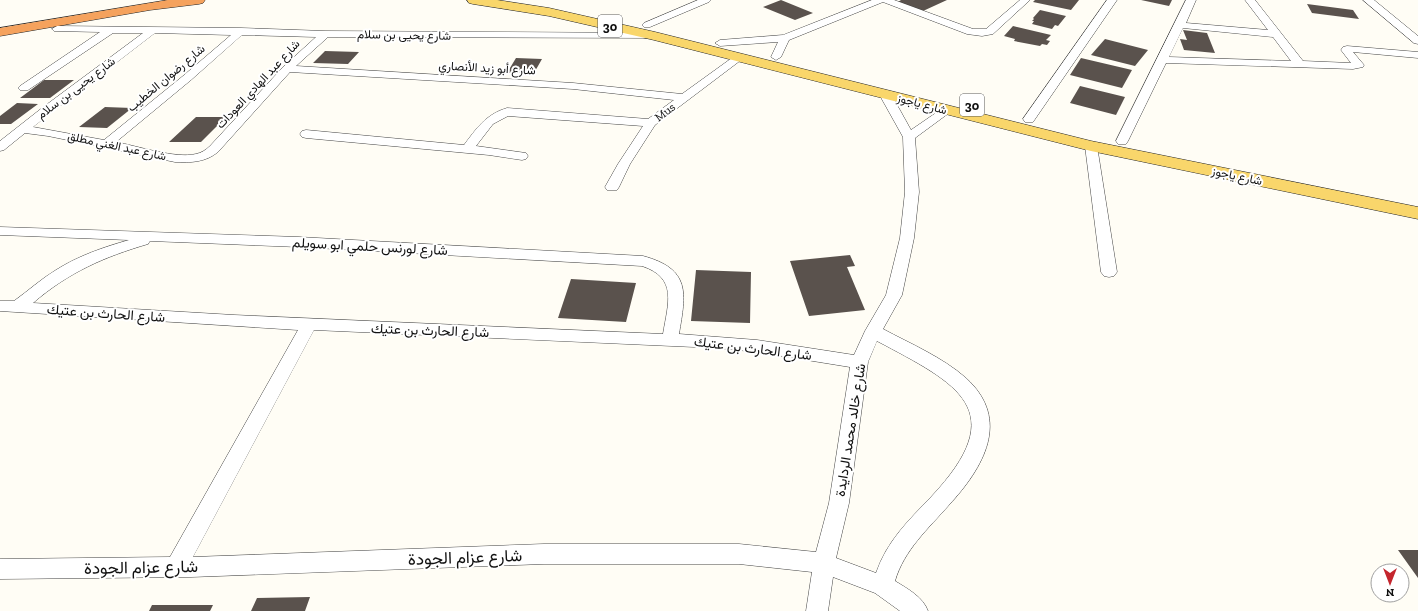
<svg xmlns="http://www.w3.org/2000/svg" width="1418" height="611" font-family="'Zilla Slab',Vazirmatn,serif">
  <rect width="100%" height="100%" fill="#fffdf5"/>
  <path fill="#5a524d" d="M781,0L813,13L795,20L763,7Z
    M901,0H947L923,11L898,2Z
    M1035,0H1079L1071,10L1033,2Z
    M1141,0H1172L1169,6Z
    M1307,4L1353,10L1359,19L1312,13Z
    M1040,10L1066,16L1058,26L1055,25L1052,29L1032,24L1034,21H1032L1034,19L1033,18Z
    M1013,26L1051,35L1046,40L1050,41L1047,45L1042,44L1040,46L1014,41L1015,39L1004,36Z
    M1183,30L1207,33L1215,53L1184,50L1180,39L1187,40Z
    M1105,39L1148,50L1135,66L1091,55Z
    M325,51L359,52L348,64L313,63Z
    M516,58L542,59L534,73H507Z
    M1081,58L1132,70L1122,88L1070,75Z
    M44,80H74L50,98H20Z
    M1080,86L1125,97L1116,115L1070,103Z
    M17,103L38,104L11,124H0V116Z
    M105,107L132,108L107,128L79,127Z
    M196,117H226L201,142H169Z
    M850,255L855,266L847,267L865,310L809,316L790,261Z
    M696,270L751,272L750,323L691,321Z
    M571,279L636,283L626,322L558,318Z
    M1398,550H1418V578Z
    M310,597L305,611H251L257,598Z
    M152,605H213L210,611H149Z"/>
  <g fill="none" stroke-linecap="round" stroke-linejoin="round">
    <defs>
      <path id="street" d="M698,0H711L709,2L650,27H644L642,25L644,23Z
        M872,0H894L973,29H986L1020,0H1030L993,34L982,36L967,34L883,2L789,40L781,57L776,60L771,57L778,42L720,46L715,43L720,40L783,35Z
        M1107,0H1117L1033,122H1025L1023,119Z
        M1186,0H1196L1186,23L1268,30L1245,0H1255L1303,61L1351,63L1341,50L1343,47L1347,46L1418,52V58L1353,52L1364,65L1363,67L1353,69L1166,63L1128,141L1126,144H1118L1116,141ZM1183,28L1273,37L1291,61L1169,57Z
        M1363,0H1374L1418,36V44L1414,43Z
        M57,26L241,28L325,31L655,33L660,36L659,38L328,37L296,66L573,83L682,94L736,55L740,54L745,57L655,125L630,164L619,187L617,190H607L605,187L618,164L643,126L508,116L493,124L476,146L526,153L528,156L526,159L522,160L489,155L306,138L302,137L300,134L302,131L306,130L464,145C476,129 486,114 507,108L648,119L674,100L573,89L290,72L218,152C206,162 191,163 175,162L48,136L25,133L4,150L0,151V141L42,108L143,33H113L28,90H20L18,88L20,86L100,32L54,31L52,29ZM155,33L231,35L183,76L104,140L33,127ZM242,35L316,37L283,67L210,146C206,150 201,153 196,154C176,159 137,146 116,142L191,80Z
        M885,91L889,92L891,94L911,130L943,108H951L953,110L915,138L919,192L914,238L902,295L883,329C911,344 942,357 966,378C1012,420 983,468 949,505C928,529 904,550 895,581C908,589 923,597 928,611H900L875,593L833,577L828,611H806L812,572L739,564H544L191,577L0,579V559L170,557L298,330L0,311V301H14C28,291 41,279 56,270C78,256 104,247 129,240L0,235V227L299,237L643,256C691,269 686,293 679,334L757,340L854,355L865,331L886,295L900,238L905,192L903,137L879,94L881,92ZM150,241L299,247L642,266C678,278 668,303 663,334L234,315L33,303C69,272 104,257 148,244ZM314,330L717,348L757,352L850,367L829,503L816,552L739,544H544L193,557ZM877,341C958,384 1013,410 931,497C908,521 887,541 876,573L836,558L849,503L868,362Z
        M1091,142L1095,143L1097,146L1117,272L1114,276L1109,277L1104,276L1101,272L1085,146L1087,143Z"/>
      <path id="primary" d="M467,0H497L549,8L655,32L1091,141L1418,207V219L1091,151L654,40L549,16L473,4L469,3Z"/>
      <path id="highway" d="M168,0H205L203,3L199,4L150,10L0,36V28Z"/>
    </defs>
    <use href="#street" stroke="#444" stroke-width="1"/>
    <use href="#primary" stroke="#222" stroke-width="1"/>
    <use href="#highway" stroke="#222" stroke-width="1"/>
    <use href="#street" fill="#fff" fill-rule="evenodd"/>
    <use href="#primary" fill="#f9d66b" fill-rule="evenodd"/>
    <use href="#highway" fill="#f5a25d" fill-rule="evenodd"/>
  </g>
  <g text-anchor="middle" stroke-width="4" stroke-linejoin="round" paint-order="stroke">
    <g font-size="12" fill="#111" stroke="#fff">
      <text transform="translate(404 35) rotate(1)" y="4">شارع يحيى بن سلام</text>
      <text transform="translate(487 68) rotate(3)" y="4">شارع أبو زيد الأنصاري</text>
      <text transform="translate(166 78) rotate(-40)" y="4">شارع رضوان الخطيب</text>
      <text transform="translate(258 84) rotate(-47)" y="4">شارع عبد الهادي العودات</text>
      <text transform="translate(76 88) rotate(-37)" y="4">شارع يحيى بن سلام</text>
      <text transform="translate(922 104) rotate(15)" y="4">شارع ياجوز</text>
      <text transform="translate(665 112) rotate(-37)" y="4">Mus</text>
      <text transform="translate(117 146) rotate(12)" y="4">شارع عبد الغني مطلق</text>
      <text transform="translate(1237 176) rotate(12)" y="4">شارع ياجوز</text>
    </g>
    <g fill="#fff" stroke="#585858" stroke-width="1">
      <rect x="598" y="15" width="24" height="22" rx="3"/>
      <rect x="960" y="94" width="24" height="22" rx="3"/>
    </g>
    <g font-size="13" font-weight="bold" fill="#111">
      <text x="610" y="31">30</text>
      <text x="972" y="110">30</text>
    </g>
    <g font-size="14" fill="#111" stroke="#fff">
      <text transform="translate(370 246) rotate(3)" y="5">شارع لورنس حلمي ابو سويلم</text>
      <text transform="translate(106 313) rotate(4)" y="5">شارع الحارث بن عتيك</text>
      <text transform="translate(430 330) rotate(2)" y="5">شارع الحارث بن عتيك</text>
      <text transform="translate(753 348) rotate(7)" y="5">شارع الحارث بن عتيك</text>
      <text transform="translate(850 430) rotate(-81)" y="5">شارع خالد محمد الردايدة</text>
    </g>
    <g font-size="17" fill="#111" stroke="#fff">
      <text transform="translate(465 557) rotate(-2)" y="6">شارع عزام الجودة</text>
      <text transform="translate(141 567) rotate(-1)" y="6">شارع عزام الجودة</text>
    </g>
  </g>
  <g transform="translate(1390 583) rotate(180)"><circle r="19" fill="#ffffff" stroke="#a0a0a0"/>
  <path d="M0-3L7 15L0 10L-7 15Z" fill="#c4262e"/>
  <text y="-6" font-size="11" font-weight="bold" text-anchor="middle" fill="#111111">N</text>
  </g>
</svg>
